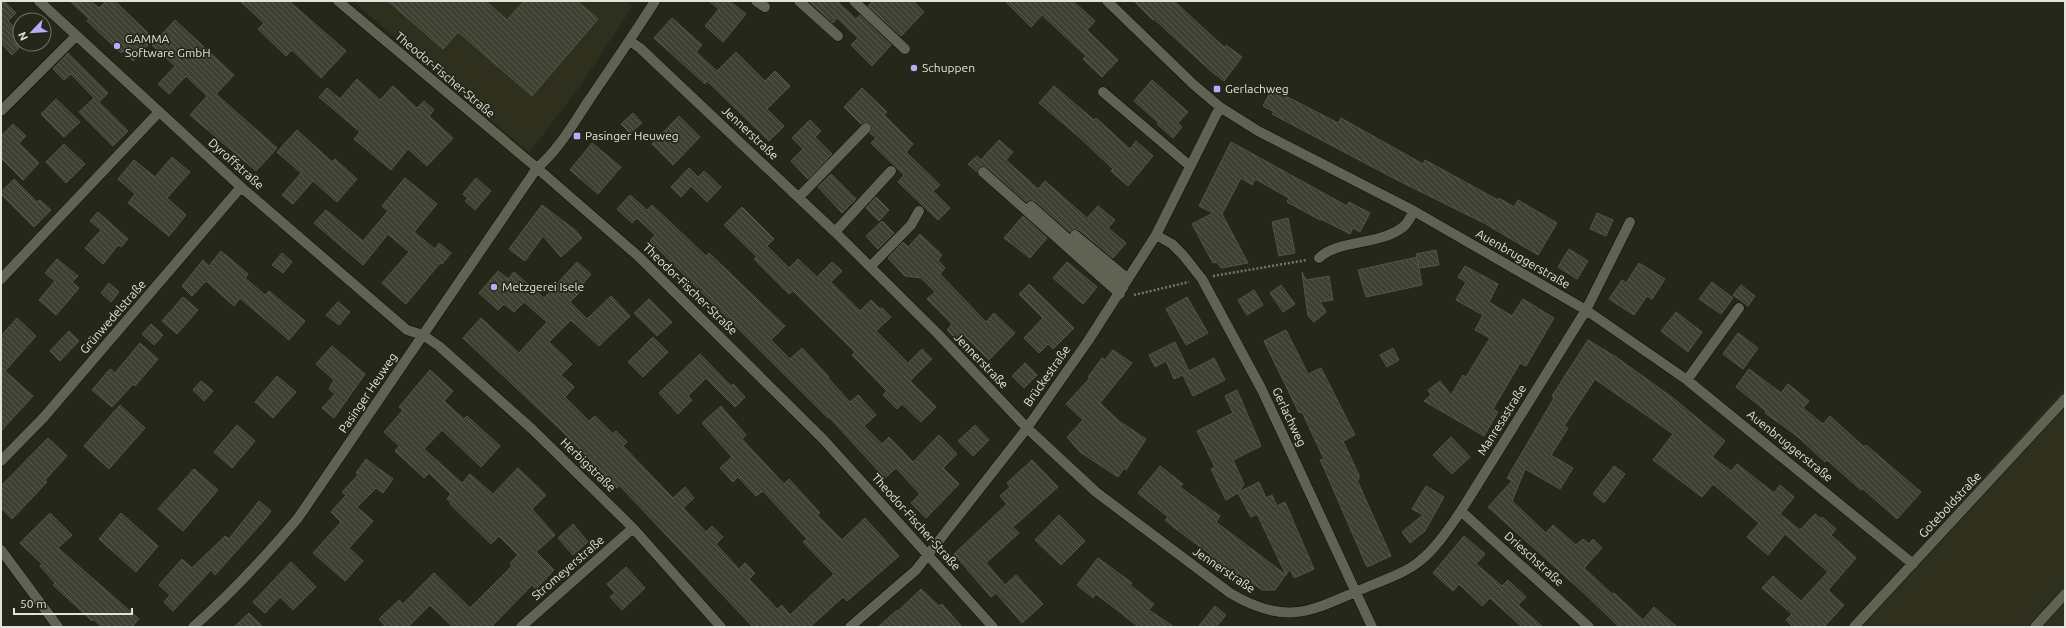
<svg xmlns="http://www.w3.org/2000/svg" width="2066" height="628" font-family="Ubuntu,sans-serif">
  <defs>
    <pattern id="building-back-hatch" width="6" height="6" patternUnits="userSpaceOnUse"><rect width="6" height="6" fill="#3e4032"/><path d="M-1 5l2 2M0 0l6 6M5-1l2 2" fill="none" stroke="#5a5b4f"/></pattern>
  </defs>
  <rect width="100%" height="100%" fill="#25271a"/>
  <path fill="#2e2f1c" d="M353,1H627L633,6L581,85L529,153Z
    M2065,388V627H1850L1977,484Z"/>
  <path fill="url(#building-back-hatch)" stroke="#535446" d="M1,1H4L16,13L8,21L20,33V47L12,55L1,43Z
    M70,1H91L99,8L106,1H115L154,39L133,61L123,51L121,53L87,21L89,19Z
    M240,1H289L346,51L321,78L292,50L286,56L258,29L264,23Z
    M388,1H486L507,20L524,1H577L598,19L532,96L458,32L443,49Z
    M709,1H730L746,14L723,42L705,26L719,9Z
    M809,1H837L856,19L860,15L891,45L872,66L851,45L858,38L837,18L833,23Z
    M873,1H913L924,12L901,36L868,6Z
    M1005,1H1073L1095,21L1087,30L1118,60L1102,77L1083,59L1086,56L1042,15L1031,27Z
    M1134,1H1174L1225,48L1226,45L1242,57L1224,81L1212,72L1154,19L1153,20Z
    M672,18L702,45L696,52L717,71L736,52L765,81L775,71L790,86L767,109L784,126L769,141L707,81L705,84L654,38Z
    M175,20L234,75L216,94L277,148L256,171L190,115L207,96L186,76L169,94L158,84L175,66L152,45Z
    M68,53L108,93L99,102L128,131L113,146L79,112L94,98L71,74L64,80L53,69Z
    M357,79L380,100L393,86L417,108L424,101L434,110L429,116L453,138L427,166L408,149L391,170L354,139L360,132L319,97L327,88L340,99Z
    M1152,80L1188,112L1178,123L1182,127L1173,138L1157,124L1159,123L1134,101Z
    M1054,86L1094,120L1096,118L1130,149L1136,141L1153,156L1128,186L1111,171L1113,169L1079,137L1039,103Z
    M862,88L887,112L884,115L913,144L906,152L940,185L933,191L950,208L938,220L898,182L904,175L871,143L876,138L870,133L872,129L871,124L865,122L861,124L844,107Z
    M1272,89L1338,123L1341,118L1423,164L1425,160L1498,200L1499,198L1514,207L1518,200L1557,223L1538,255L1484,223L1399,181L1272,114L1274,112L1263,106Z
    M56,99L80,122L64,137L41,114Z
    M633,113L642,123L630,133L621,124Z
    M679,116L700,137L673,165L652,144Z
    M810,120L821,131L815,137L832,154L808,179L791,161L803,149L792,138Z
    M13,124L26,136L19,143L39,163L23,180L1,158V136Z
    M297,130L332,162L335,159L357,179L337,202L313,181L293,204L282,195L301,173L277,152Z
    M999,140L1013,152L1006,160L1038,189L1045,181L1087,218L1098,206L1115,220L1108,228L1126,243L1113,258L1079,230L1073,229L1070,232L1035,201L1029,200L1026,202L987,167L981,166L977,172L968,164L977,156L981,160Z
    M1231,142L1347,206L1349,202L1370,213L1360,232L1353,228L1350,234L1321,219L1320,220L1287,202L1289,198L1255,179L1252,185L1241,178L1222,214L1248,263L1221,268L1217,262L1213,263L1192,224L1213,213L1199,206Z
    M592,143L621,167L598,194L570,170Z
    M64,144L85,164L66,183L46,162Z
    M172,157L190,172L167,198L186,215L169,236L128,203L135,194L118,179L134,160L155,177Z
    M689,168L698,177L704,171L721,187L707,202L691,186L681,197L671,187Z
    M831,174L856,199L842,213L818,187Z
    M405,178L437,204L414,232L435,249L439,243L451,253L442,264L440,263L406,304L382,283L409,252L388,234L363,265L314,223L326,210L363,241L388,211L382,206Z
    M476,178L491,191L475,210L465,201L468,198L463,194Z
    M14,179L37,202L40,200L51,210L34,227L1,194V192Z
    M630,195L647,210L652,205L706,256L709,253L785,326L771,340L790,359L802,348L829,377L828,378L850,402L858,395L876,415L864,426L882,444L889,437L913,462L939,435L957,454L943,468L959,484L926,518L911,503L920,494L896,468L885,478L829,417L828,418L650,241L655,235L637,218L632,223L617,209Z
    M876,197L889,210L879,221L866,208Z
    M542,205L575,230L582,238L561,257L543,236L525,261L509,249Z
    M742,207L774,239L767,246L789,268L798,259L817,277L832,262L842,271L831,282L860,311L871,300L880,309L882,308L891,317L876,331L908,363L922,349L932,359L910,381L936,407L921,422L902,404L897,409L883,395L887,391L852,355L855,352L793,291L789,294L754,259L757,257L724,225Z
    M98,212L128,239L121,247L118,245L103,264L85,248L101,230L90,221Z
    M1597,213L1613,220L1606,236L1590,229Z
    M1023,216L1047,238L1030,258L1004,238Z
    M1288,218L1295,253L1279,256L1272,222Z
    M882,221L894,233L878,249L866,236Z
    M920,234L942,255L938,260L945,268L940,274L986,322L994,313L1015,333L989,360L962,333L956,339L947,330L952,324L927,299L935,292L921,278L905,276L888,258L903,242L908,247Z
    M1569,249L1588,261L1577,279L1558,267Z
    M1436,250L1439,265L1419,268L1416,254Z
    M221,251L248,274L245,278L265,295L269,291L305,321L289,340L240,298L234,306L206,281L192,296L182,286L203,260L209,266Z
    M282,253L292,262L283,273L272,265Z
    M1417,257L1422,285L1366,297L1358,270Z
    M57,259L78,276L72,282L79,288L56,315L39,300L55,281L45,273Z
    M577,262L591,274L581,286L584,288L570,302L587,319L611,296L630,316L599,346L571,320L549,342L572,364L561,375L574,387L565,397L589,421L595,416L613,434L616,431L627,442L623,446L673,498L685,487L694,498L683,508L706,532L712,526L723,537L716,544L739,569L745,563L755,573L749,579L777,609L782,605L790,615L834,574L803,542L807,539L763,491L756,496L738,477L733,482L720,468L732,457L702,423L721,406L746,435L742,439L784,484L789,479L820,513L817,515L842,540L865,518L899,556L847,601L843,597L810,627H753L619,485L617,488L561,430L463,338L481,318L519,353L547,322L524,302L514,312L504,304L498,310L479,293L498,271L508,279L514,272L544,298Z
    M1067,262L1097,287L1083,304L1053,278Z
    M1639,263L1665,279L1652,299L1647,296L1634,315L1609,299L1622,280L1626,283Z
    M1465,266L1498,284L1489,302L1512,316L1523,299L1554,318L1526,366L1520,363L1493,409L1498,412L1484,436L1424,401L1431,395L1428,390L1440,381L1451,395L1463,375L1466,377L1490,338L1475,330L1483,315L1456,300L1466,282L1458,277Z
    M1302,272L1306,280L1329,276L1333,300L1320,302L1326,312L1314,322L1308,316Z
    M1712,282L1733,298L1721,314L1699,299Z
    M109,283L119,292L111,302L101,293Z
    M1029,284L1074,328L1053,349L1048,344L1039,353L1024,338L1043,318L1019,294Z
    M1281,285L1295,304L1283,312L1270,293Z
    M1741,285L1755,296L1748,306L1733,295Z
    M1254,290L1263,305L1247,315L1238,300Z
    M183,297L198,310L177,334L162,321Z
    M1187,297L1208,333L1186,345L1166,309Z
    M649,299L672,322L657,336L634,313Z
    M338,302L350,312L339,325L326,315Z
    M1676,312L1702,332L1688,352L1661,331Z
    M17,318L36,336L5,371L33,396L1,431V336Z
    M151,324L163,335L154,345L142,334Z
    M1286,330L1308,374L1321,368L1355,435L1343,441L1359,475V479L1357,480L1391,556L1367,567L1324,468L1320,460L1324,459L1302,412L1299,413L1264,341Z
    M69,331L79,341L60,361L50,351Z
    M1738,333L1758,348L1743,369L1723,354Z
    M653,337L668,352L643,377L628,362Z
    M1588,340L1616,357L1673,398L1725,441L1712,457L1731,471L1737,464L1774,493L1780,485L1794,497L1780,514L1800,530L1815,514L1821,519L1822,517L1836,529L1831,535L1856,558L1828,590L1844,605L1824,627H1793L1786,620L1792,614L1762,588L1773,576L1801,601L1828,572L1785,534L1768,555L1747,537L1759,523L1713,484L1702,497L1653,460L1673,434L1595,379L1564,426L1568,428L1551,455L1573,468L1560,489L1525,469L1512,501L1546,533L1553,525L1576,545L1583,539L1589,544L1593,539L1602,548L1584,568L1612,594L1614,593L1643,620L1654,607L1677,627H1619L1585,594L1488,507L1512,481L1507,478L1554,398L1552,396Z
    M1175,342L1189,371L1214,358L1225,380L1193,396L1183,375L1174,379L1166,361L1155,367L1149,355Z
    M140,343L158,359L135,386L133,384L112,407L92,390L110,369L115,373Z
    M332,346L365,374L334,418L322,408L335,394L329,389L334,380L316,364Z
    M1393,348L1399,360L1387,367L1380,355Z
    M1113,350L1132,363L1100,403L1119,421L1146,439L1126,470L1124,468L1118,477L1080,452L1067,437L1083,420L1066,404L1090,378L1088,377L1102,358L1105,360Z
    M700,354L731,386L733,384L745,397L735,407L706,378L688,396L692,400L678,414L659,393Z
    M1025,363L1037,375L1024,388L1012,376Z
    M1749,369L1781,393L1788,384L1809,401L1803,408L1823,424L1830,416L1864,447L1866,445L1921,492L1897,519L1863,489L1861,490L1827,460L1825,462L1797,436L1765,413L1766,411L1736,387Z
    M430,370L453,391L444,401L464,419L467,416L500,446L481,467L442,430L424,449L462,483L470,474L493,494L518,468L546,495L532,509L555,535L536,552L554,570L536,589L532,585L491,627H453L430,605L408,627H386L379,619L399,600L403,604L434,573L470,608L512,566L510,563L518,555L499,536L491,544L450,504L451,502L447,499L451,494L429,473L424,478L395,451L399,446L384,432L403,410L399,407Z
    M277,376L296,392L273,418L255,402Z
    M201,381L213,391L204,401L193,390Z
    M1237,390L1261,446L1233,460L1244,484L1239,492L1259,482L1266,498L1272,495L1277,506L1285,502L1314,569L1294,578L1290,569L1275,590H1262L1238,573L1236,576L1210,556L1211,555L1176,529L1165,520L1168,517L1138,493L1160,466L1183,484L1180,487L1220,516L1216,522L1286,575L1257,514L1251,517L1238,493L1226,500L1211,469L1215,467L1197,431L1233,413L1225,396Z
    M120,405L145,428L109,469L84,446Z
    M237,425L255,441L232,468L214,452Z
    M975,425L989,440L973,456L958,441Z
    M1451,437L1470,457L1452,474L1433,455Z
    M48,438L67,456L45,480L47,482L12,519L1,508V486Z
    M366,459L393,479L383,493L376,488L357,507L373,521L349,548L363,561L345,581L313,553L341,522L331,512L346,495L342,492L358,475L356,473Z
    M1032,460L1058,487L1013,527L1019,533L986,563L1005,585L1016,575L1043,604L1022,623L996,593L991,597L954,554L1007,504L1000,496L1010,487L1007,483Z
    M1614,466L1625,474L1604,503L1593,494Z
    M194,469L218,490L183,531L158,509Z
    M1426,486L1444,497L1425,531L1410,543L1402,532L1423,515L1412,509Z
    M259,501L271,511L266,518L215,575L211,570L173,611L164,602L170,595L159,585L182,559L192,568L225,536L229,539Z
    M50,513L72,535L58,548L139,619L132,627H102L93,619L92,621L53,585L55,583L40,566L42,564L20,543Z
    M121,513L158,546L136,572L99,539Z
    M1059,515L1085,541L1061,565L1035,540Z
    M573,524L588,542L573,555L558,538Z
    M1464,536L1485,554L1476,564L1502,586L1508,580L1526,597L1518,605L1543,627H1522L1490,598L1482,606L1459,584L1453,591L1433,573Z
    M1098,558L1132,583L1130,585L1154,604L1149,610L1174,627H1139L1096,594L1093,598L1077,585Z
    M291,562L316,587L293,610L280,597L265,613L253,602Z
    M626,567L645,588L622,610L610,597L615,593L607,584Z
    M921,589L939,606L942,604L962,627H878L897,610L898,611Z
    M1215,606L1226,615L1216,627H1198Z
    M249,613L263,627H234Z"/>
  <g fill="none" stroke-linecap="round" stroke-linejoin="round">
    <defs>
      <path id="minor" d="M39,1L241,187L407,330L423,335L439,346L532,429L633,528L721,627
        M338,1L537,168L638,256L823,439L993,627
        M756,1L765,7
        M799,1L838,36
        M854,1L905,49
        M1107,1L1193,84L1220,107L1258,131L1414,211L1586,310L1687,380L1913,564
        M630,41L640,48L835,232L938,334L1027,428L1096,492L1230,593C1287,627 1311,611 1367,587C1384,580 1406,573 1421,560C1437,547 1449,528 1461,511L1586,310L1630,222
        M1103,92L1190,166
        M1,111L76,36
        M983,172L1120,294
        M799,197L866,128
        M1031,206L1123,288
        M835,232L891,171
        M1075,235L1128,279
        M1156,235L1172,244L1183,255L1202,279L1262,390L1372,627
        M1319,258C1338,239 1379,246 1403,227C1408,223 1411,216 1414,211
        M870,267L911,225L919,211
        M1,279L159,112
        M1687,380L1739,308
        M1,461L44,417L241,187
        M1461,511L1589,627
        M1,550L58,627
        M193,627C232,593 265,557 298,518L537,168C558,150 572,126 587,103C610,69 633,36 655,1
        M521,627L633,528
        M850,627L916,570L1027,428L1088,341L1156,235L1220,107
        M1854,627L2065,399
        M2035,627L2065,594"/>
    </defs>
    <use href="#minor" stroke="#0e0f05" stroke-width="11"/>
    <path stroke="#76776c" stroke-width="2.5" stroke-dasharray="2 2" stroke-linecap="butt" d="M1213,276L1307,260
      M1134,295L1189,282"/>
    <use href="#minor" stroke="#606253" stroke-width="10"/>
  </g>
  <g fill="#b9abf7" stroke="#25271a" stroke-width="1.5">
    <circle cx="117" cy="46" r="4"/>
    <circle cx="914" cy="68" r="4"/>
    <rect x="1213" y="85" width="8" height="8" rx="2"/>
    <rect x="573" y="132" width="8" height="8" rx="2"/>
    <circle cx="494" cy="287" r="4"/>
  </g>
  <g text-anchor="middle" stroke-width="3.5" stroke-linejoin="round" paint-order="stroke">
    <g font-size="12" fill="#e2e3db" stroke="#25271a" text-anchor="start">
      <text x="125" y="43">GAMMA<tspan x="125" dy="14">Software GmbH</tspan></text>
      <text x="922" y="72">Schuppen</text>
      <text x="1225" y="93">Gerlachweg</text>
      <text x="585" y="140">Pasinger Heuweg</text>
      <text x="502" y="291">Metzgerei Isele</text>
    </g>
    <g font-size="12" fill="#e2e3db" stroke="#25271a">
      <text transform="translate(445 75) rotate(40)" y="4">Theodor-Fischer-Straße</text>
      <text transform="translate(750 133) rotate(43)" y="4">Jennerstraße</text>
      <text transform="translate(236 164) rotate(42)" y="4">Dyroffstraße</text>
      <text transform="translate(1523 259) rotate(30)" y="4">Auenbruggerstraße</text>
      <text transform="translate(690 289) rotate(44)" y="4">Theodor-Fischer-Straße</text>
      <text transform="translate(113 317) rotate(-49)" y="4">Grünwedelstraße</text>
      <text transform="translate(981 361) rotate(46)" y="4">Jennerstraße</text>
      <text transform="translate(1047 376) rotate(-55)" y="4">Brückestraße</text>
      <text transform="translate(368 393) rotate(-56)" y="4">Pasinger Heuweg</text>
      <text transform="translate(1289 417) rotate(65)" y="4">Gerlachweg</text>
      <text transform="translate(1502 420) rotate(-58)" y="4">Manresastraße</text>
      <text transform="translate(1790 446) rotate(39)" y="4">Auenbruggerstraße</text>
      <text transform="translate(588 465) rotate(44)" y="4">Herbigstraße</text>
      <text transform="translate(1950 505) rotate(-47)" y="4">Goteboldstraße</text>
      <text transform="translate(916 522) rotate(48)" y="4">Theodor-Fischer-Straße</text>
      <text transform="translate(1534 559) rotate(42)" y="4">Drieschstraße</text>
      <text transform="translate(568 568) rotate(-41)" y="4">Stromeyerstraße</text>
      <text transform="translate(1224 570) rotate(34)" y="4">Jennerstraße</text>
    </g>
  </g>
  <rect width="2066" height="628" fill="none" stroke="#e2e3db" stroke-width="4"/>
  <g transform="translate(32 32) rotate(245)"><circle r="19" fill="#25271a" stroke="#717267"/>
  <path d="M0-3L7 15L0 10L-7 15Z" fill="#b9abf7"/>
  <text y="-6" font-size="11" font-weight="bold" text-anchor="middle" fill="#e2e3db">N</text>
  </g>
  <path d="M14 608v6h118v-6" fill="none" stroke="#e2e3db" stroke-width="2"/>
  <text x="20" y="608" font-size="12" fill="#e2e3db" stroke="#25271a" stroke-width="3" paint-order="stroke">50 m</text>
</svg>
